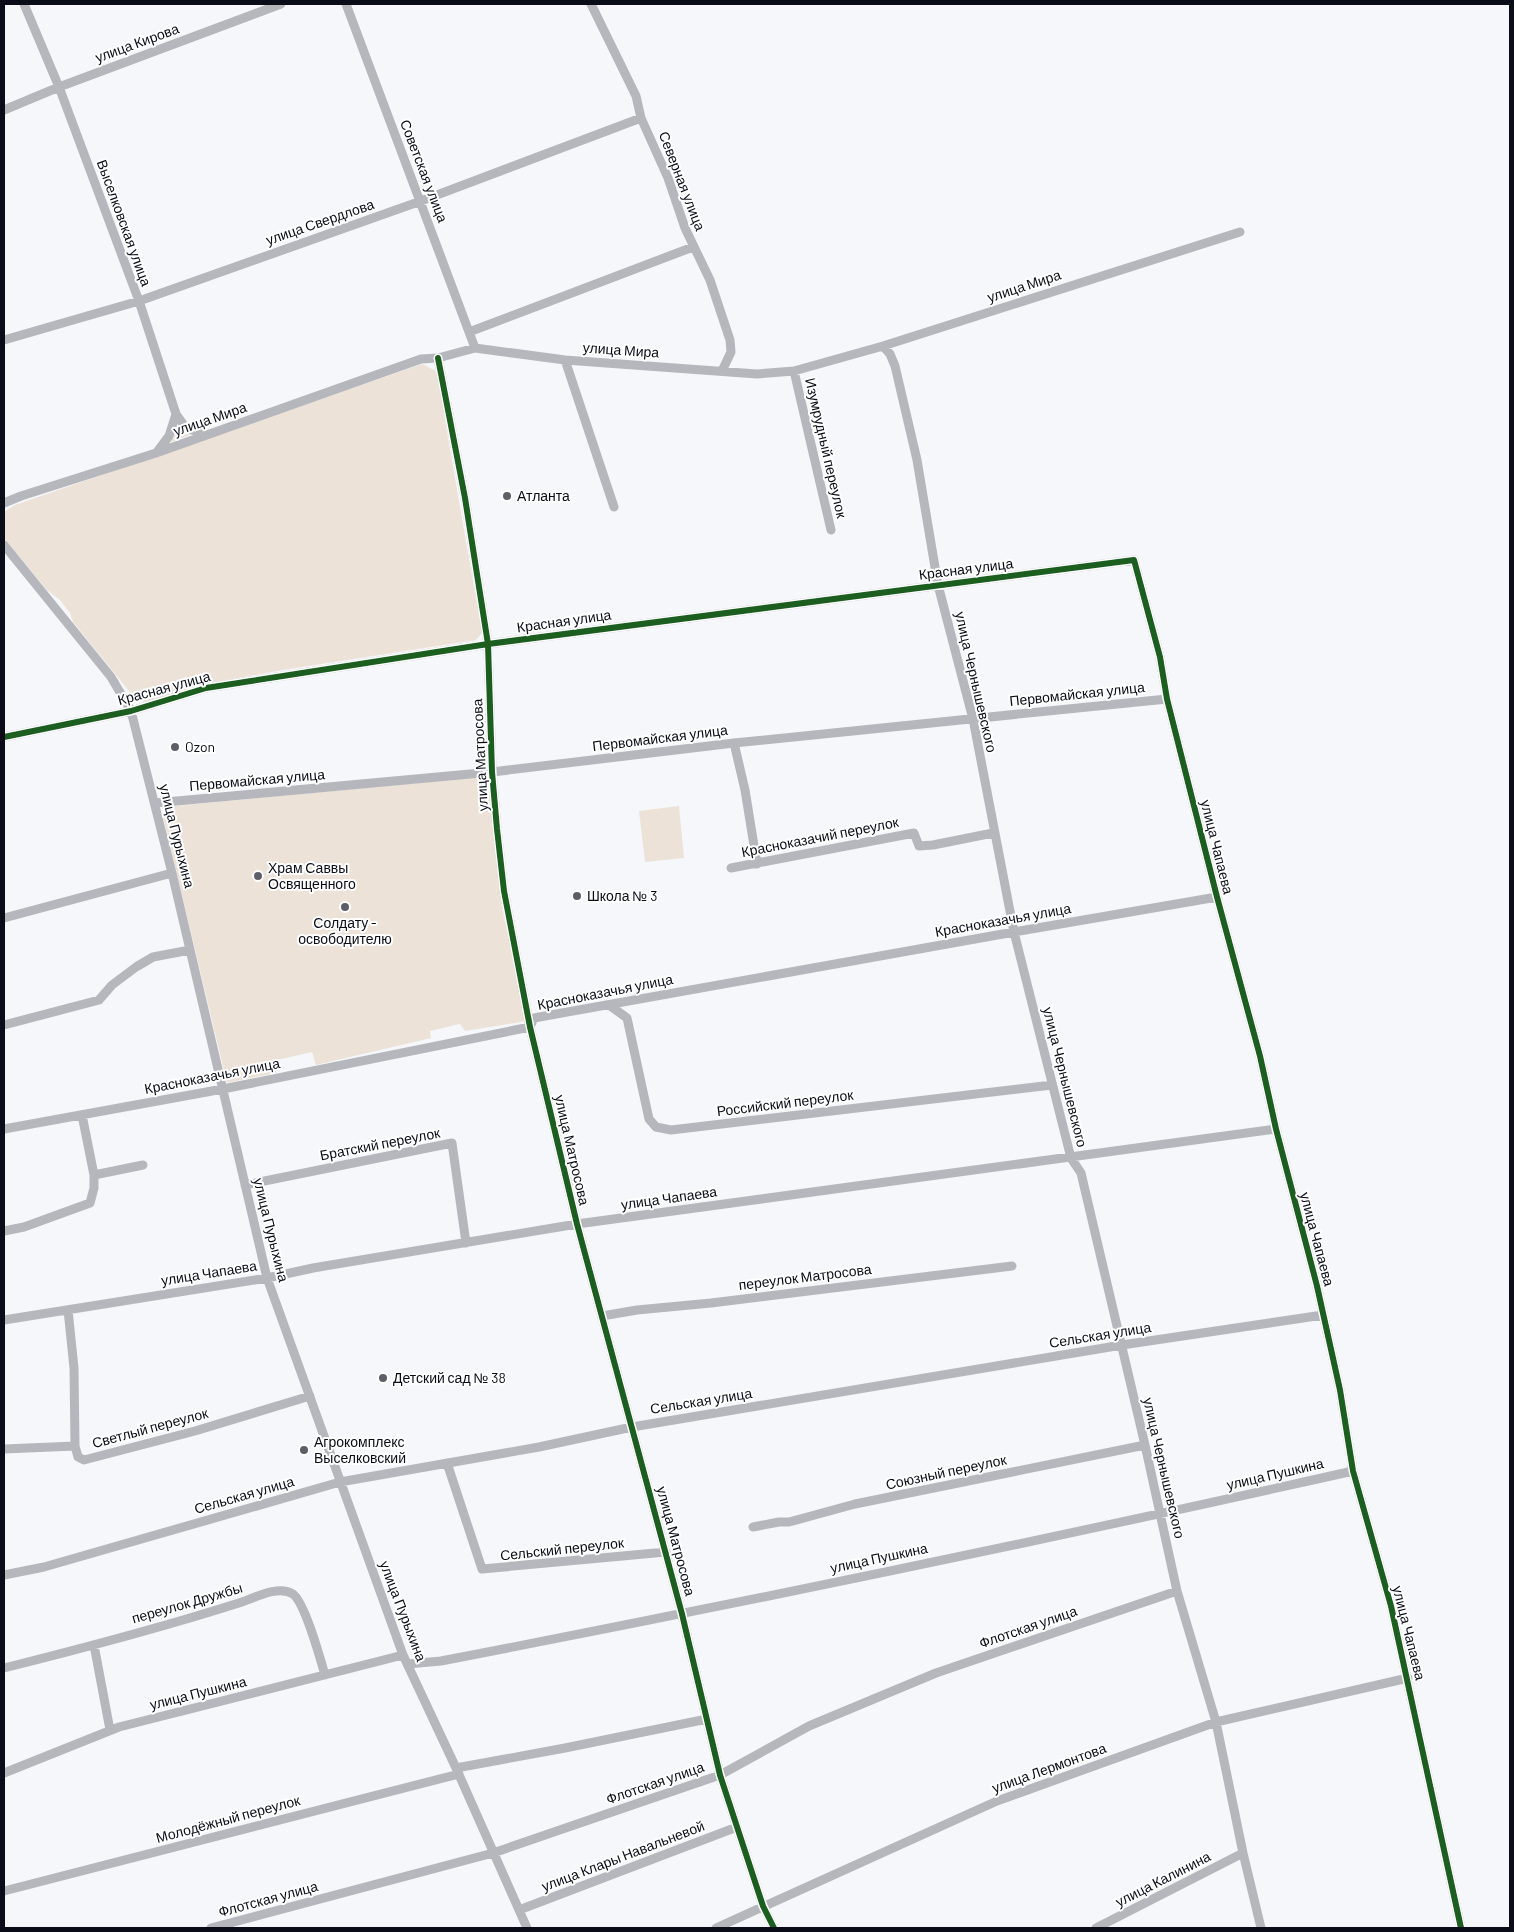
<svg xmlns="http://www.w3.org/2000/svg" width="1514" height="1932" font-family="Barlow,sans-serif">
  <rect width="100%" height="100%" fill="#f5f7fa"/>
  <path fill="#ece2d7" d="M422,364L434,370L437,374L481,628L482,633L476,640L283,670L205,684L150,702C142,702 138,701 133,696L73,622L70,613L60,600L47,590L4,538V512L15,505Z
    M178,426L190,435L171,442Z
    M479,777L486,779L489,789L502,909L527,1021L465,1031L460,1024L430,1031L431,1038L316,1065L312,1052L277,1060L276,1073L227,1083L163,816L175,806Z
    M679,806L684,858L645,862L639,811Z"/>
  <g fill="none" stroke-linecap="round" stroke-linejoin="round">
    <path stroke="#b5b7bc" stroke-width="9" d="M24,4L59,87L139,301L176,414L169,436L157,452
      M346,4L475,348
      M591,4L636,96L641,118L668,178L685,228L710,280L730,340L731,352L722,371
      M4,110L59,87L281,4
      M469,332L693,247
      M4,340L139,301L421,201L641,118
      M883,346L890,354L895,366L917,460L938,585L973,719L1014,932L1071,1158L1081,1173L1145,1445L1177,1591L1216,1722L1243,1853L1261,1928
      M438,358L465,498L488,644L492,772L497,829L504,891L530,1027L577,1224L682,1614L720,1775L763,1906L774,1928
      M565,360L614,507
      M794,371L831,530
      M176,414L186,428L207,435
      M4,503L21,496L156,453L421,359L438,358L475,348L565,360L757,374L794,371L883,346L1240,232
      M4,545L111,677L131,711L172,873L267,1278L403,1655L456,1768L527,1928
      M4,737L131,711L206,688L488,644L1134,560L1160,657L1167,699L1217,897L1260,1056L1276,1129L1317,1286L1340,1390L1353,1471L1391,1606L1461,1928
      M734,743L745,790L757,864
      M155,803L492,772L734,743L1167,699
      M731,868L914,833L919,846L933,845L993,833
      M4,918L172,873
      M609,1005L627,1018L649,1119L656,1127L671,1130L1052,1085
      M4,1025L99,1000L112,985L136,967L153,957L190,950
      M82,1115L94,1175
      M4,1129L223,1089L530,1027L534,1018L1014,932L1217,897
      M245,1185L452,1143L466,1243
      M4,1231L24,1227L90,1203L94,1188V1175L143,1165
      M68,1310L74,1368L75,1446
      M602,1316L637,1310L711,1303L1012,1266
      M4,1320L267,1278L313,1268L577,1224L1276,1129
      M4,1449L75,1446L78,1457L84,1460L195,1431L310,1396
      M447,1463L482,1569L666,1552
      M753,1527L779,1522H789L855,1504L1145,1445
      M4,1575L44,1567L340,1482L539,1447L632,1427L1122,1345L1323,1315
      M94,1645L110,1730
      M408,1664L441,1661C746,1602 1050,1539 1353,1471
      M4,1668C84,1648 164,1627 242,1602C256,1597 279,1585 293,1594C305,1603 320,1658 325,1675
      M456,1768L565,1748L707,1719
      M4,1773L119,1727L403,1655
      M4,1891L459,1774
      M519,1910L737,1827
      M211,1928L493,1853L720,1775L809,1726L936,1673L1177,1591
      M716,1928L997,1801L1216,1722L1408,1678
      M1096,1928L1243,1853"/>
    <defs>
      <path id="cycleway" d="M438,358L465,498L488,644L492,772L497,829L504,891L530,1027L577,1224L682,1614L720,1775L763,1906L774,1928
        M4,737L131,711L206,688L488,644L1134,560L1160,657L1167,699L1217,897L1260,1056L1276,1129L1317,1286L1340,1390L1353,1471L1391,1606L1461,1928"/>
    </defs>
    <use href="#cycleway" stroke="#fff" stroke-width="9"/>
    <use href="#cycleway" stroke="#1b5e20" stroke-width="6"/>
  </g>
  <g fill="#5c5f67" stroke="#fff" stroke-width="2">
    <circle cx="507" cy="496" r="5"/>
    <circle cx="175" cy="747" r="5"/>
    <circle cx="258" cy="876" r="5"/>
    <circle cx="577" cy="896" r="5"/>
    <circle cx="345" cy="907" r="5"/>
    <circle cx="383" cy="1378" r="5"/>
    <circle cx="304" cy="1450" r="5"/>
  </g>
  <g text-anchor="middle" stroke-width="4" stroke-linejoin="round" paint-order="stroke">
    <g font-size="14" fill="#0a0d18" stroke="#fff">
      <text transform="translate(137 43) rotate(-20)" y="5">улица Кирова</text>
      <text transform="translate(424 171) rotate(69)" y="5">Советская улица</text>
      <text transform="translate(682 181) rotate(69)" y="5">Северная улица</text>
      <text transform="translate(320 222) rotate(-19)" y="5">улица Свердлова</text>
      <text transform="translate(124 223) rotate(70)" y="5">Выселковская улица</text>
      <text transform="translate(1024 286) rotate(-18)" y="5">улица Мира</text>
      <text transform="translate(621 350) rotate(4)" y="5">улица Мира</text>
      <text transform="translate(210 419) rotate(-19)" y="5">улица Мира</text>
      <text transform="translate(826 448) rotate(77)" y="5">Изумрудный переулок</text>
      <text transform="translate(966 569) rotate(-7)" y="5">Красная улица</text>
      <text transform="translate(564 621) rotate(-8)" y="5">Красная улица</text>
      <text transform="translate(976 682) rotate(77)" y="5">улица Чернышевского</text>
      <text transform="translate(164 688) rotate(-15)" y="5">Красная улица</text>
      <text transform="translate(1077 694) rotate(-6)" y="5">Первомайская улица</text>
      <text transform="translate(660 738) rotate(-7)" y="5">Первомайская улица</text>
      <text transform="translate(480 755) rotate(-93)" y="5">улица Матросова</text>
      <text transform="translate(257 780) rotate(-5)" y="5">Первомайская улица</text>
      <text transform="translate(177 836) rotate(76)" y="5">улица Пурыхина</text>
      <text transform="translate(820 837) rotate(-11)" y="5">Красноказачий переулок</text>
      <text transform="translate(1217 847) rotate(76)" y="5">улица Чапаева</text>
      <text transform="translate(1003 920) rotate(-10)" y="5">Красноказачья улица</text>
      <text transform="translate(605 992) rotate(-11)" y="5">Красноказачья улица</text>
      <text transform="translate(212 1076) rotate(-11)" y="5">Красноказачья улица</text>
      <text transform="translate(1065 1077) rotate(76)" y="5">улица Чернышевского</text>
      <text transform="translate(785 1103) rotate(-7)" y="5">Российский переулок</text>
      <text transform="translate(380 1144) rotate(-11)" y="5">Братский переулок</text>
      <text transform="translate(572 1150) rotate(77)" y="5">улица Матросова</text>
      <text transform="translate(669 1198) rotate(-8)" y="5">улица Чапаева</text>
      <text transform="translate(271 1230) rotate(76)" y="5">улица Пурыхина</text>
      <text transform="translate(1317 1239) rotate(75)" y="5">улица Чапаева</text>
      <text transform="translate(209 1273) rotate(-9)" y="5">улица Чапаева</text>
      <text transform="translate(805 1277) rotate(-7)" y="5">переулок Матросова</text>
      <text transform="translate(1100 1335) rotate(-9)" y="5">Сельская улица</text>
      <text transform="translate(701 1401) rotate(-9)" y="5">Сельская улица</text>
      <text transform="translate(150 1428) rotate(-15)" y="5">Светлый переулок</text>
      <text transform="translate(1164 1468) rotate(77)" y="5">улица Чернышевского</text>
      <text transform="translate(946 1472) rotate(-12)" y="5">Союзный переулок</text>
      <text transform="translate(1275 1474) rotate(-13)" y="5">улица Пушкина</text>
      <text transform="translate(244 1495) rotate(-16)" y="5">Сельская улица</text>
      <text transform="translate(676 1541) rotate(75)" y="5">улица Матросова</text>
      <text transform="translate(562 1549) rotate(-6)" y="5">Сельский переулок</text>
      <text transform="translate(879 1558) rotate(-12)" y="5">улица Пушкина</text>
      <text transform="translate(187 1603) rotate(-16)" y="5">переулок Дружбы</text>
      <text transform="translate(403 1611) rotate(69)" y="5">улица Пурыхина</text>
      <text transform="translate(1028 1627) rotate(-19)" y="5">Флотская улица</text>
      <text transform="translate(1409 1633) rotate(76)" y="5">улица Чапаева</text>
      <text transform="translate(198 1693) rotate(-14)" y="5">улица Пушкина</text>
      <text transform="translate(1049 1768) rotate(-20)" y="5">улица Лермонтова</text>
      <text transform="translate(655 1783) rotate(-19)" y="5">Флотская улица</text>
      <text transform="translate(228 1819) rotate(-15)" y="5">Молодёжный переулок</text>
      <text transform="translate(623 1856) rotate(-21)" y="5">улица Клары Навальневой</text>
      <text transform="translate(1163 1879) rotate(-27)" y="5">улица Калинина</text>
      <text transform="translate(268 1899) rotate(-15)" y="5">Флотская улица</text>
    </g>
    <g font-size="14" fill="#0a0d18" stroke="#fff" text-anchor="start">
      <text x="517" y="501">Атланта</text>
      <text x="185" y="752">Ozon</text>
      <text x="268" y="873">Храм Саввы<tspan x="268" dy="16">Освященного</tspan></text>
      <text x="587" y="901">Школа № 3</text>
      <text x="345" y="928" text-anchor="middle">Солдату -<tspan x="345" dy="16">освободителю</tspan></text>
      <text x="393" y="1383">Детский сад № 38</text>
      <text x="314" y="1447">Агрокомплекс<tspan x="314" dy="16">Выселковский</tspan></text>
    </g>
  </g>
  <rect width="1514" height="1932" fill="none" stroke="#0a0d18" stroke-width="10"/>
</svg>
